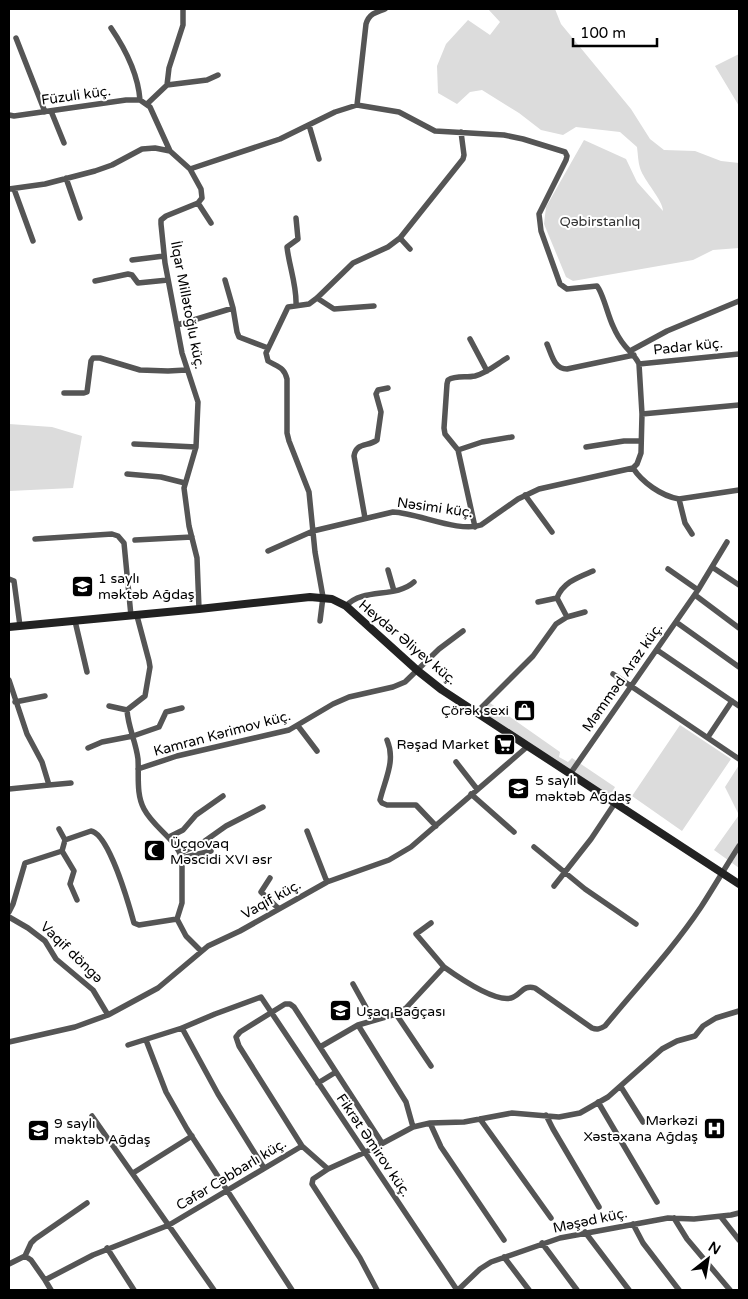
<svg xmlns="http://www.w3.org/2000/svg" width="748" height="1299" font-family="'Varela Round',sans-serif">
  <rect width="100%" height="100%" fill="#fff"/>
  <path fill="#dcdcdc" d="M488,9H555L561,24L631,109L650,139L664,150L695,151L721,161L739,163V248L713,250L693,260L573,281L566,277L544,224L546,207L584,140L626,159L637,182L663,211C663,200 644,181 640,168C638,162 638,154 637,147L620,132L576,127L563,135L541,130L519,113L482,90L470,92L457,104L438,93L437,66L446,44L468,20L490,35L500,22Z
    M739,54V106L715,66Z
    M9,424L52,427L82,436L73,488L9,491Z
    M490,703L560,752L559,757L568,762L572,758L615,787L610,796L482,712Z
    M680,725L731,759L682,831L632,796Z
    M739,765V868L714,850L739,815L725,787Z"/>
  <g fill="none" stroke-linecap="round" stroke-linejoin="round">
    <path stroke="#555" stroke-width="5.5" d="M111,28C126,50 138,74 140,100
      M16,38L45,112
      M167,85L207,80L218,75
      M147,104L167,85L169,68L183,25V9
      M357,105L366,24C369,14 376,12 385,9
      M51,111L64,143
      M9,115L14,116L126,100H140L150,107L170,151L190,169L201,189L202,198L198,203L166,216L161,220V224L165,263L182,353L198,402L196,447L184,488L189,526L197,558L199,609
      M309,125L319,159
      M190,169L280,139L335,112L357,105L399,112L435,131L504,135L523,139L565,152L567,156L566,160L539,214L541,231L560,284L567,289L597,286C603,293 608,316 613,326C616,333 620,340 625,346C630,352 636,357 639,364L642,414L641,453L637,464L633,468
      M66,178L80,218
      M9,189L45,184L95,171L112,165L142,149L155,148L170,151
      M14,189L33,241
      M198,203L211,223
      M400,238L410,249
      M132,260L164,256
      M225,280L233,308
      M95,281L128,274L132,275L138,283L168,280
      M317,298L334,309L374,306
      M296,305C297,286 289,266 287,247L298,239L296,218
      M177,325L233,308L237,332L239,337L268,348
      M470,339L487,371
      M547,344C552,355 554,369 567,369L634,355
      M630,351L667,331L739,301
      M639,364L739,354
      M64,393H84L87,392L91,361L93,358H100L140,370L168,371L186,370
      M642,414L739,405
      M134,444L196,447
      M586,447L624,441H641
      M458,450L482,442L512,437
      M633,468C642,482 661,496 679,499L739,490
      M127,474L161,477L185,483
      M525,495L552,532
      M679,499L685,523L692,534
      M365,518L354,456C356,442 368,447 377,440L381,412L376,394L378,390L388,388
      M475,527L458,450L445,434L444,428L447,384L448,380C456,375 466,378 475,376C487,373 497,364 507,358
      M35,539L112,534L118,536L124,543L131,616
      M135,540L192,537
      M268,551L313,531L393,512C418,513 459,533 481,525L518,499L539,489L633,468
      M712,567L739,585
      M668,569L698,590
      M388,570L394,591
      M9,579L14,581L20,626
      M695,595L739,628
      M538,602L557,598
      M346,606C364,587 395,599 414,582
      M137,616L149,661L150,667L145,696L127,710C128,727 136,742 138,759C139,776 136,794 144,809C154,828 175,838 182,858V903L177,919L186,936L201,951
      M567,617L557,598C563,582 579,577 593,571
      M75,621L87,672
      M320,621L323,597L315,552L309,492L289,441L287,433V379C284,367 278,367 268,361L266,353L288,307L309,304L317,298L353,263L388,247L400,238L463,159L464,155L461,132
      M676,622L739,667
      M657,650L739,706
      M613,674L739,759
      M9,680L27,734L42,762L49,785L9,789
      M15,702L45,696
      M109,706L127,710
      M476,713L533,656L556,624L567,617L585,612
      M298,726L317,751
      M708,737L732,701
      M387,740C396,761 385,779 380,800L382,803L387,805H416L436,826
      M88,748L102,742L133,736L159,727L166,712L182,708
      M456,762L477,789
      M138,769L177,756L289,730L333,704L349,697L393,687L405,682L439,649L463,631
      M570,774L698,590L727,542
      M49,785L71,783
      M471,794L514,832
      M59,829L65,840
      M307,831L327,882
      M169,837L183,830L196,815L223,796
      M534,847L585,889L636,924
      M62,851L74,871L70,884L77,900
      M180,853L202,843L226,826L263,807
      M182,858L211,851
      M270,878L261,892L279,909
      M554,886L591,839L615,803
      M9,912L13,904L25,863L62,851L65,840L91,831C109,834 129,905 134,923L139,925L177,919
      M9,917L28,928L45,941L56,959L93,990L108,1015
      M431,923L416,934L444,967
      M353,984L373,1020
      M396,1014L431,1066
      M358,1025L406,1102L413,1127
      M182,1028L218,1094L264,1168
      M146,1040L166,1092L187,1129L292,1290
      M9,1042L75,1027L108,1015L158,988L208,946L240,931L327,882L389,860L411,847L528,746
      M128,1045L182,1028L215,1014L261,997L457,1290
      M320,1047L358,1025L396,1014L406,1008L444,967C458,977 494,1002 511,998C521,995 523,984 535,988L592,1028C597,1030 600,1029 605,1026C637,987 673,949 701,907C714,887 726,866 739,846
      M318,1083L336,1072
      M621,1087L643,1122
      M598,1102L657,1202
      M546,1115L553,1129L599,1207
      M92,1116L214,1290
      M480,1119L551,1218
      M430,1123L441,1147L504,1240
      M302,1146L239,1046L236,1037L240,1032L285,1004H290L294,1007L382,1143
      M328,1169L313,1179L312,1184L360,1258L377,1290
      M133,1173L192,1136
      M721,1217L739,1240
      M674,1218L687,1239L730,1290
      M633,1224L643,1243L679,1290
      M585,1232L629,1290
      M542,1243L577,1290
      M107,1248L134,1290
      M25,1256L31,1243L35,1239L87,1203
      M504,1257L529,1290
      M9,1264L25,1256L31,1260L45,1280L93,1255L169,1225L302,1146L328,1169L370,1150L413,1127L430,1123L464,1122L512,1113L559,1117L580,1113L608,1097L662,1049L677,1041L695,1036L703,1026L716,1018L739,1011
      M45,1280L51,1290
      M458,1290L480,1269L491,1262L560,1238L668,1218L694,1219L731,1215L739,1213"/>
    <path stroke="#222" stroke-width="8" d="M9,627L199,609L310,597L332,599L346,606L418,671L442,690L739,884"/>
  </g>
  <defs>
    <symbol id="school-square" viewBox="-11 -11 22 22"><rect x="-9" y="-9" width="18" height="18" rx="4" fill="#000" stroke="#fff"/><path d="M0-5L7-2L0 1L-7-2ZM-4 1L0 2.5L4 1V4Q0 6-4 4Z" fill="#fff"/></symbol>
    <symbol id="shop-square" viewBox="-11 -11 22 22"><rect x="-9" y="-9" width="18" height="18" rx="4" fill="#000" stroke="#fff"/><path d="M-5-2.5h2.3a2.7 3.5 0 0 1 5.4 0H5L5.5 6h-11ZM-1.5-2.5h3a1.5 2.3 0 0 0-3 0Z" fill="#fff"/></symbol>
    <symbol id="supermarket-square" viewBox="-11 -11 22 22"><rect x="-9" y="-9" width="18" height="18" rx="4" fill="#000" stroke="#fff"/><path d="M-6-5.5h2.5l.6 2H6L4.5 2H-2.5L-4.4-4H-6ZM-1.5 3.2a1.3 1.3 0 1 0 .1 0ZM3 3.2a1.3 1.3 0 1 0 .1 0Z" fill="#fff"/></symbol>
    <symbol id="mosque-square" viewBox="-11 -11 22 22"><rect x="-9" y="-9" width="18" height="18" rx="4" fill="#000" stroke="#fff"/><path d="M3.5-4.9A6 6 0 1 0 3.5 4.9A5 5 0 1 1 3.5-4.9Z" fill="#fff"/></symbol>
    <symbol id="hospital-square" viewBox="-11 -11 22 22"><rect x="-9" y="-9" width="18" height="18" rx="4" fill="#000" stroke="#fff"/><path d="M-5-5h3v3.5h4V-5h3V5h-3V1.5h-4V5h-3Z" fill="#fff"/></symbol>
  </defs>
  <g fill-rule="evenodd">
    <use href="#school-square" x="70" y="574" width="25" height="25"/>
    <use href="#shop-square" x="512" y="698" width="25" height="25"/>
    <use href="#supermarket-square" x="492" y="732" width="25" height="25"/>
    <use href="#school-square" x="506" y="776" width="25" height="25"/>
    <use href="#mosque-square" x="142" y="838" width="25" height="25"/>
    <use href="#school-square" x="328" y="998" width="25" height="25"/>
    <use href="#hospital-square" x="702" y="1116" width="25" height="25"/>
    <use href="#school-square" x="26" y="1118" width="25" height="25"/>
  </g>
  <g text-anchor="middle" stroke-width="4" stroke-linejoin="round" paint-order="stroke">
    <g font-size="14" fill="#000" stroke="#fff">
      <text transform="translate(76 95) rotate(-8)" y="5">Füzuli küç.</text>
      <text transform="translate(188 305) rotate(79)" y="5">İlqar Millətoğlu küç.</text>
      <text transform="translate(688 346) rotate(-6)" y="5">Padar küç.</text>
      <text transform="translate(435 507) rotate(8)" y="5">Nəsimi küç.</text>
      <text transform="translate(408 642) rotate(40)" y="5">Heydər Əliyev küç.</text>
      <text transform="translate(622 677) rotate(-55)" y="5">Məmməd Araz küç.</text>
      <text transform="translate(222 733) rotate(-15)" y="5">Kamran Kərimov küç.</text>
      <text transform="translate(271 899) rotate(-29)" y="5">Vaqif küç.</text>
      <text transform="translate(72 952) rotate(44)" y="5">Vaqif döngə</text>
      <text transform="translate(374 1145) rotate(56)" y="5">Fikrət Əmirov küç.</text>
      <text transform="translate(231 1174) rotate(-31)" y="5">Cəfər Cəbbarlı küç.</text>
      <text transform="translate(590 1220) rotate(-12)" y="5">Məşəd küç.</text>
    </g>
    <g font-size="14" fill="#333" stroke="#fff">
      <text x="600" y="226">Qəbirstanlıq</text>
    </g>
    <g font-size="14" fill="#000" stroke="#fff" text-anchor="start">
      <text x="98" y="583">1 saylı<tspan x="98" dy="16">məktəb Ağdaş</tspan></text>
      <text x="509" y="715" text-anchor="end">Çörək sexi</text>
      <text x="489" y="749" text-anchor="end">Rəşad Market</text>
      <text x="535" y="785">5 saylı<tspan x="535" dy="16">məktəb Ağdaş</tspan></text>
      <text x="170" y="848">Üçqovaq<tspan x="170" dy="16">Məscidi XVI əsr</tspan></text>
      <text x="356" y="1016">Uşaq Bağçası</text>
      <text x="698" y="1125" text-anchor="end">Mərkəzi<tspan x="698" dy="16">Xəstəxana Ağdaş</tspan></text>
      <text x="54" y="1128">9 saylı<tspan x="54" dy="16">məktəb Ağdaş</tspan></text>
    </g>
  </g>
  <rect width="748" height="1299" fill="none" stroke="#000000" stroke-width="20"/>
  <g transform="translate(708 1259) rotate(31)" stroke="#ffffff" stroke-width="4" paint-order="stroke">
  <path d="M0-4L9 19L0 12L-9 19Z" fill="#000000"/>
  <text y="-8" font-size="14" font-weight="bold" text-anchor="middle" fill="#000000">N</text>
  </g>
  <path d="M573 38v8h84v-8" fill="none" stroke="#000000" stroke-width="2.5"/>
  <text x="580" y="38" font-size="15" fill="#000000" stroke="#ffffff" stroke-width="4" paint-order="stroke">100 m</text>
</svg>
